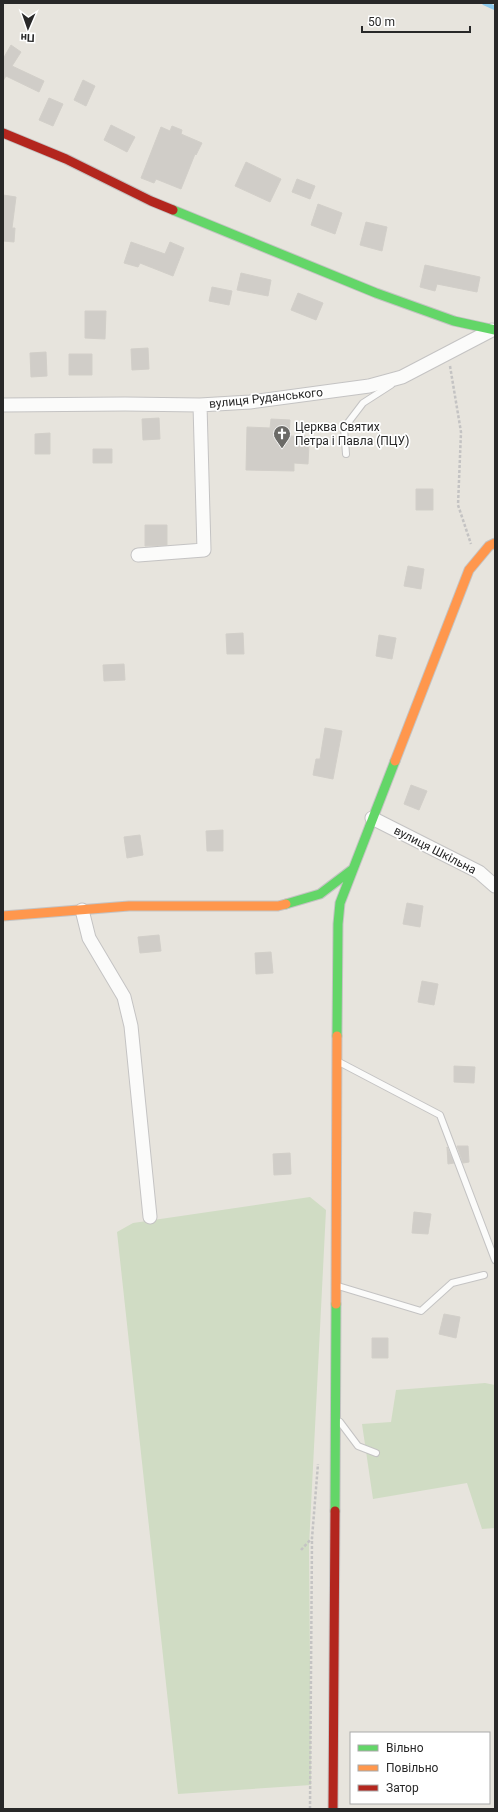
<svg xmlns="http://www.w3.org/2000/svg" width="498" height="1812" font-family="Roboto,sans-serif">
  <rect width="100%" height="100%" fill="#e7e4dd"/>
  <path fill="#d0dcc4" d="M310,1197L326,1210L309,1546L311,1785L178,1794L117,1232L133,1223Z
    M485,1383L495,1385V1528L482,1529L467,1483L373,1499L362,1424L391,1422L396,1390Z"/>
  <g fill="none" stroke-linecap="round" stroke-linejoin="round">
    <path stroke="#8dc9ec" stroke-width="4.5" d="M484,3L495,8"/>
  </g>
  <path fill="#d0cdc8" stroke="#d2cfc9" d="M11,45L21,52L12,66L44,81L39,92L6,76L3,81V59Z
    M83,80L95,86L86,106L74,100Z
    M49,98L63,104L53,126L39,120Z
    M111,125L135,137L127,152L104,140Z
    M172,126L182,130L181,134L202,143L196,155L195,154L181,189L156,179L154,183L141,178L161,127L170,131Z
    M246,162L281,179L270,202L235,186Z
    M297,179L315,186L310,199L292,192Z
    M3,195L16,197L12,228H15L14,242L3,241Z
    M318,204L342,213L335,234L311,225Z
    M366,222L387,227L382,251L360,245Z
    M131,242L165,254L170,242L184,248L173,276L140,263L138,267L124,263Z
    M425,265L480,277L477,292L437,284L435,291L420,287Z
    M241,273L271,280L268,296L237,290Z
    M212,287L232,291L229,305L209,301Z
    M298,293L323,303L316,320L291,310Z
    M85,311H106L105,339L85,338Z
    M148,348L149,369L132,370L131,349Z
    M46,352L47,376L31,377L30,353Z
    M69,354H92V375H69Z
    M159,418L160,439L143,440L142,419Z
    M271,419L290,420L289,436H306L305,444H309L308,464L294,463V471L246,470L247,427L270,428Z
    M50,433V454H35V434Z
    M93,449H112V463H93Z
    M416,489H433V510H416Z
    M145,525H167V545L145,546Z
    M408,566L424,569L421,589L404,586Z
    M243,633L244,654H227L226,634Z
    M379,635L396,638L392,659L376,656Z
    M124,664L125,680L104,681L103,665Z
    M325,728L342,731L333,779L313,775L316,759H320Z
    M411,785L427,791L419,810L404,804Z
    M223,830V851H207L206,831Z
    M140,835L143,855L127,858L124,837Z
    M407,903L423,906L420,927L403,924Z
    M159,935L161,951L140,953L138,937Z
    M271,952L273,973L256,974L255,953Z
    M422,981L438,984L434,1005L418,1002Z
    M454,1066L475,1067L474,1083L454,1082Z
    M457,1146H468L469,1162L463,1163Z
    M447,1147L454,1163L448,1164Z
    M290,1153L291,1174L274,1175L273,1154Z
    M414,1212L431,1214L428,1234L412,1233Z
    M444,1314L460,1317L456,1338L439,1334Z
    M372,1338H388V1358H372Z"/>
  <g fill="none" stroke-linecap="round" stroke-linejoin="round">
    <defs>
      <path id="lane" d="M346,454L344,428L363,403L391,385
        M339,1062L440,1115L495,1260
        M338,1286L421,1311L452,1283L484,1275
        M340,1422L358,1446L376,1453"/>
      <path id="street" d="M3,405L125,404L200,405L250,402L369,386L402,377L492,330
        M138,555L204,550L200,405
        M372,818L479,872L495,886
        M82,910L89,938L124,997L131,1026L150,1217"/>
      <path id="fast" d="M173,210L376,293L454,321L495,330
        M286,904L320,894L353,869
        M337,1036L338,924L340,903L395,761
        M335,1511L336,1304"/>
      <path id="slow" d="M395,761L469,570L489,546L495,543
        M3,916L129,906H278L286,904
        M336,1304L337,1036"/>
      <path id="jam" d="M3,133L66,159L151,201L173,210
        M333,1809L335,1511"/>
    </defs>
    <use href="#lane" stroke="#c4c3c3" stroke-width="8"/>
    <use href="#street" stroke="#c4c3c3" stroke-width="15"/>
    <use href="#fast" stroke="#c4c3c3" stroke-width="11"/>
    <use href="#slow" stroke="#c4c3c3" stroke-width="11"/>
    <use href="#jam" stroke="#c4c3c3" stroke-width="11"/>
    <path stroke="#c4c3c3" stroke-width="2.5" stroke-dasharray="3 2" stroke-linecap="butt" d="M450,366L461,432L458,505L471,544
      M301,1550L312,1538L318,1464
      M310,1809L312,1538"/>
    <use href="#lane" stroke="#fbfbfa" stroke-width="6"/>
    <use href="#street" stroke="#fbfbfa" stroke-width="13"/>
    <use href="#fast" stroke="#63d668" stroke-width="9"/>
    <use href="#slow" stroke="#ff974d" stroke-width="9"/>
    <use href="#jam" stroke="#b3261e" stroke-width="9"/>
  </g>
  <defs>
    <symbol id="church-pin" viewBox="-11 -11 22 30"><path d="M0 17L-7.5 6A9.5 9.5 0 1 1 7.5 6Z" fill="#6b6a67" stroke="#fff"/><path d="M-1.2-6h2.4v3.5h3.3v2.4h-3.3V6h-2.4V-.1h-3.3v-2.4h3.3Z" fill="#fff"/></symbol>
  </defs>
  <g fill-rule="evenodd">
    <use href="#church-pin" x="272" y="424" width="20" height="27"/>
  </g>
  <g text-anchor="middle" stroke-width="3.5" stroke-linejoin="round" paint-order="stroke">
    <g font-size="12" fill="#282828" stroke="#fff">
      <text transform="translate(266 398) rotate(-6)" y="4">вулиця Руданського</text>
      <text transform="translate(435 850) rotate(27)" y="4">вулиця Шкільна</text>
    </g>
    <g font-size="12" fill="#282828" stroke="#fff" text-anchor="start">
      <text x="295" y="431">Церква Святих<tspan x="295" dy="14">Петра і Павла (ПЦУ)</tspan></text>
    </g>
  </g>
  <rect width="498" height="1812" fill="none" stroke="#282828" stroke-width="8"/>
  <rect x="350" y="1732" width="140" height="72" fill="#ffffff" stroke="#a9a9a9"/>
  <rect x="358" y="1745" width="20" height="6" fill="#63d668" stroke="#a9a9a9"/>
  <text x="386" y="1752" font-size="12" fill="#282828">Вільно</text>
  <rect x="358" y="1765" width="20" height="6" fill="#ff974d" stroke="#a9a9a9"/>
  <text x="386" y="1772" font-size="12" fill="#282828">Повільно</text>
  <rect x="358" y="1785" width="20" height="6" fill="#b3261e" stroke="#a9a9a9"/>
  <text x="386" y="1792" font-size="12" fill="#282828">Затор</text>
  <g transform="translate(28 28) rotate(182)" stroke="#ffffff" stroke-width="3" paint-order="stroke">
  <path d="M0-3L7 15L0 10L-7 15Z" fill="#282828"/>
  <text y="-6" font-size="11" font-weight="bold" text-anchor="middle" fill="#282828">Пн</text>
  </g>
  <path d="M362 26v6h108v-6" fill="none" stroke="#282828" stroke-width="2"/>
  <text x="368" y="26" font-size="12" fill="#282828" stroke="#ffffff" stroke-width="3" paint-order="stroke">50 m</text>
</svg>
